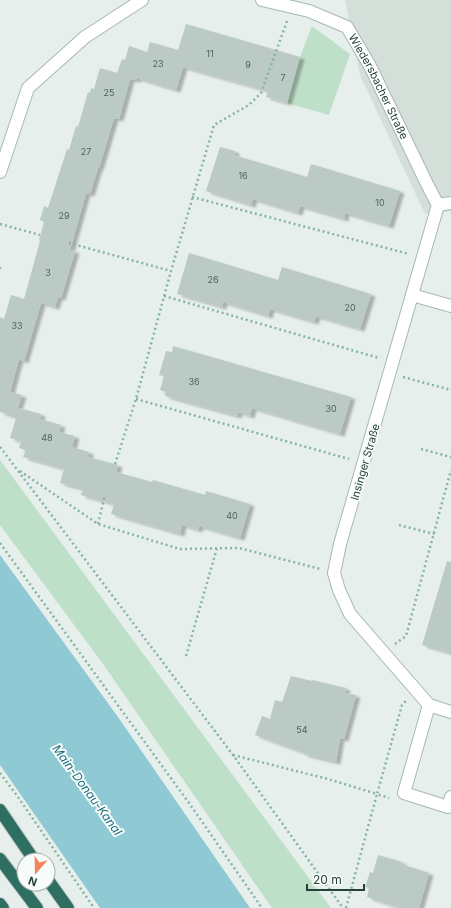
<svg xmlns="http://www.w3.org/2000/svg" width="451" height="908" font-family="Inter,sans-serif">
  <defs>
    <filter id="shadow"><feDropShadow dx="4.5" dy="2.5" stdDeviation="1" flood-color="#0004"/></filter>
  </defs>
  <rect width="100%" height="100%" fill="#e6efeb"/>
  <path fill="#d4dfda" d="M345,0H451V211L425,214L360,75Z"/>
  <path fill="#bfe0c8" d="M312,26L350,54L329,115L287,103L300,57Z
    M0,460L331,908H272L103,664L0,525Z"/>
  <path fill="#8ec9d4" d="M0,555L118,717L250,908H100L0,765Z"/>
  <path fill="#bbcac4" filter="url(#shadow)" d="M186,24L300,57L287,103L266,97L268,91L183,67L176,90L137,78L136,80L130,79L119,119L114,118L99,168H98L90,194L86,193L70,250L75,251L61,298L58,297L55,307L41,303L24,361L19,359L10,392L22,395L15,417L0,412V317L4,319L11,295L24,299L40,241L39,240L44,222L40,220L44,206L48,208L67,149L69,150L76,126L78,127L88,92L90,93L91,88L94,89L100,68L117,73L122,59L125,60L129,46L147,52L150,42L178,50Z
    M220,147L235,151L234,155L307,177L311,164L400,191L389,226L345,213L344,219L300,206L298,213L253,199L251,205L206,191Z
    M189,253L278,280L282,267L371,294L360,329L316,316L314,322L270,309L268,316L223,302L222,307L177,294Z
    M173,346L351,397L340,434L252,408L250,416L238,412L237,416L165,396L166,392L160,390L164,376L159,375L166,351L172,352Z
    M19,408L41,414L40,419L61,425L59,432L75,436L72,447L89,452L88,457L118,465L116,472L152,482L153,480L205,495L206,491L250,504L240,538L199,526L198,530L182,525L180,534L111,514L114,504L81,495L83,489L60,483L64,469L23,457L26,450L19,448L21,441L10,438Z
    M447,561L451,562V653L422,645Z
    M291,676L312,681V680L346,688L345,693L356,695L344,739L340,738L336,762L303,754L304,753L255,735L262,716L270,719L275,700L282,702Z
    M378,855L402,862L401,864L429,873L419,908H400L367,897L369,888L365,887L370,872L373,873Z"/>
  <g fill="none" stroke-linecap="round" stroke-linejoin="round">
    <defs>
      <g id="minor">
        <path id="s1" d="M262,0L309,11L347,27L370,66L428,186L438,205"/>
        <path d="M0,172L28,88L85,37L142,0"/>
        <path d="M438,205L340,544L334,573L339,590L350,614L429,705L451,712"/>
        <path d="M438,205L451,203"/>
        <path d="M412,295L451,306"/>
        <path d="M429,705L404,793L448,807L451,797"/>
      </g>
      <path id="highway" d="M0,810L34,860
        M0,859L37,908
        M48,880L68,908
        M0,904L3,908"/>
    </defs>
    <use href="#minor" stroke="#a8b8b2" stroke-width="14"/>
    <use href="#highway" stroke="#c2cac8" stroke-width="14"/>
    <path stroke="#86b3a5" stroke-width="2.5" stroke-dasharray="2 3" stroke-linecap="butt" d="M192,197L409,254
      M0,224L40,235
      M69,243L171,271
      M0,267V269
      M164,296L379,358
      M403,377L451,390
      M136,399L349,459
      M0,447L233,755L343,908
      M421,449L451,457
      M115,464L136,399L171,271L214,125L249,105L261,93L287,21
      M20,471L98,524L180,549L239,548L320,569
      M98,524L105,495
      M399,525L434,534
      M0,543L189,803L262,908
      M395,644L406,636L451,470
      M186,656L217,548
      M233,755L328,779L377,794L402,705L406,701
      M0,773L18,797L94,908
      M346,908L377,794L389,798"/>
    <use href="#minor" stroke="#fff" stroke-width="12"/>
    <use href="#highway" stroke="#2f6f62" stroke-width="12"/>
  </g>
  <g text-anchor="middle" stroke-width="4" stroke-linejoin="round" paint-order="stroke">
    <g font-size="9" fill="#4a645c">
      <text x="210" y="57">11</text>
      <text x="158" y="67">23</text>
      <text x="248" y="68">9</text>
      <text x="283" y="81">7</text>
      <text x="109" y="96">25</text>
      <text x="86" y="155">27</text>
      <text x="243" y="179">16</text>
      <text x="380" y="206">10</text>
      <text x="64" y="219">29</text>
      <text x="48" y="276">3</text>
      <text x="213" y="283">26</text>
      <text x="350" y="311">20</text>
      <text x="17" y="329">33</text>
      <text x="194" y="385">36</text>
      <text x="331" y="412">30</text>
      <text x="47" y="441">48</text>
      <text x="232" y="519">40</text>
      <text x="302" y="733">54</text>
    </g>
    <g font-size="11" fill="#24423a" stroke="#f7fbf9">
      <text dy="4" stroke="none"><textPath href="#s1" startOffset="157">Wiedersbacher Straße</textPath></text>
      <text transform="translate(365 462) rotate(-74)" y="4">Insinger Straße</text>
    </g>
    <g font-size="12" font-style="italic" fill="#1c6f80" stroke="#f7fbf9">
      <text transform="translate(87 790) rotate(54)" y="4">Main-Donau-Kanal</text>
    </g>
  </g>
  <g transform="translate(36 872) rotate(200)"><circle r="19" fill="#f7fbf9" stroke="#a3b1ad"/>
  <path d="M0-3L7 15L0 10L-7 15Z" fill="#f4845f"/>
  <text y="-6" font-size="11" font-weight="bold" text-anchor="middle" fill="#24423a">N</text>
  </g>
  <path d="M307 884v6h57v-6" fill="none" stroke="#24423a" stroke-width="2"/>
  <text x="313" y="884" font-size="12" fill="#24423a" stroke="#f7fbf9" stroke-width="3" paint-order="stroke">20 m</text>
</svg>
